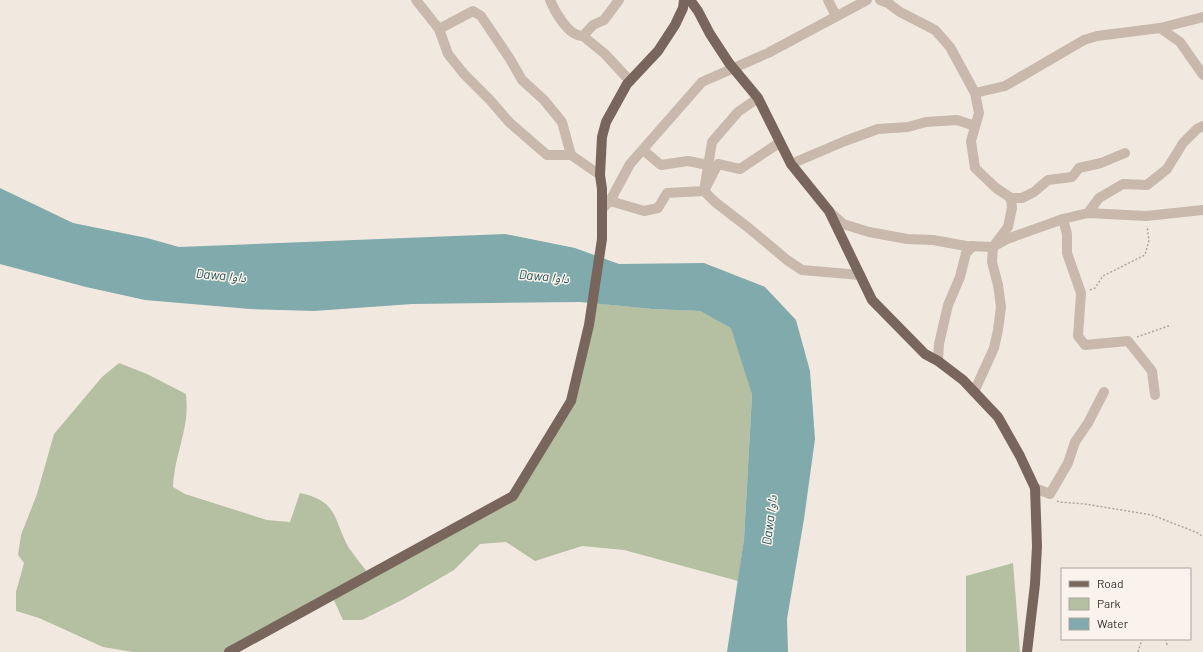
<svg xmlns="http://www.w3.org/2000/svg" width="1203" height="652" font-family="Barlow,'Noto Naskh Arabic',sans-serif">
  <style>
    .green { fill: #b5bfa1 }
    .water { fill: #81aaac }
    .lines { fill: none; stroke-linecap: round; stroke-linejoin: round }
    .path { stroke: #b4a397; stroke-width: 1.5; stroke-dasharray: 2 2; stroke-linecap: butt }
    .minor { stroke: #c9b9ac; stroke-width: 10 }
    .major { stroke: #78665d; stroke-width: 10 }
    .labels { text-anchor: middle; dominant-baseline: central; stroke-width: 3; stroke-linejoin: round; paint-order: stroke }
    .water-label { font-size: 13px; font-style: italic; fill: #235356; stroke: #f9f3ec }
  </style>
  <rect width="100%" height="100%" fill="#f1e9e0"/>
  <g class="green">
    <path d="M 592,303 L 652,309 L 700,311 L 732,328 L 752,395 L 744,539 L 738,581 L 624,550 L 582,546 L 535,561 L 506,542 L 480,544 L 454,570 L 404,599 L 362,620 L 343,620 L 331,594 L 227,652 L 133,652 L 103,647 L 39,618 L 16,611 L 16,592 L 24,563 L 18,555 L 21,535 L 37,494 L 54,434 L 102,377 L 119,363 L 147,374 L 186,394 C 187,404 187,415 185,425 C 181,447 174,464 173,487 L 185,494 L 267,520 L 290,522 L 300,493 C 339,501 333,520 349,548 C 355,557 362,565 368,573 L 512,494 L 569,400 Z"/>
    <path d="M 1013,563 L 1020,652 L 966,652 L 966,576 Z"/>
  </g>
  <path class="water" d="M 0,188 L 73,223 L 147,238 L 179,247 L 505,234 L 575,248 L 619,264 L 704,263 L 765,287 L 796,320 L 810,371 L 815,439 L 804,519 L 787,619 L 788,652 L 727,652 L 744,539 L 752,395 L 731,328 L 700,311 L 652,309 L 580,302 L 412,304 L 314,311 L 250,309 L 145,300 L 86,287 L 0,264 Z"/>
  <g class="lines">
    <g class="path">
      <path d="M 1090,290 L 1095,288 L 1103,276 L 1145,255 L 1149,240 L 1147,226"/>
      <path d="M 1137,337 L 1171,325"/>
      <path d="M 1057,501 L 1059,502 L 1085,504 L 1152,515 L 1198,533 L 1203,537"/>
      <path d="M 1166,639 L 1167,645"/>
      <path d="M 1138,652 L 1142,639"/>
    </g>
    <g class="minor">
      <path d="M 416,0 L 439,29 L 448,54 L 464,74 L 490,100 L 509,122 L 547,155 L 571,155"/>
      <path d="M 550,0 C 555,12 569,37 583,36 L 605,54 L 630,81"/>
      <path d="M 828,0 L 836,16"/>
      <path d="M 880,0 L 888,3 L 900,12 L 935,30 L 950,47 L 975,93 L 979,113 L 971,141 L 975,168 L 996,188 L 1011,198 L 1022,198 L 1034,192 L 1048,180 L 1072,177 L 1079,168 L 1101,163 L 1125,153"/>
      <path d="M 1160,28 L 1180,42 L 1203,75"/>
      <path d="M 439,29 L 473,11 L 481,16 L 510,59 L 522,80 L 544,100 L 562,122 L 571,155 L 600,175"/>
      <path d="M 583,36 L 593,25 L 604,20 L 619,0"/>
      <path d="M 975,93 L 1005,86 L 1084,40 L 1097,36 L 1160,28 L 1203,17"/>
      <path d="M 758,98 L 738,112 L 712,142 L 704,191 L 715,202 L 750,229 L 787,260 L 802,270 L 860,275"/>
      <path d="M 643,150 L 661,165 L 688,161 L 708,165"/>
      <path d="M 791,164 L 845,141 L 878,129 L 908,127 L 926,122 L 957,120 L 975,126"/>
      <path d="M 610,201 L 644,211 L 658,208 L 667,193 L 704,191 L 718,164 L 740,169 L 779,143"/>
      <path d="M 602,209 L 610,201 L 630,164 L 702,82 L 768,53 L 867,0"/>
      <path d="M 831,213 L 843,224 L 869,232 L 907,239 L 933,240 L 966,246 L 993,247 L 1007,239 L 1063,219 L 1088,213 L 1146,216 L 1203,210"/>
      <path d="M 1088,213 L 1099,198 L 1123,184 L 1147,185 L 1167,169 L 1183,143 L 1197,129 L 1203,126"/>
      <path d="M 1063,219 L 1067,234 L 1067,253 L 1081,293 L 1078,336 L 1085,345 L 1128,341 L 1152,371 L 1155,395"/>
      <path d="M 938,361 L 939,344 L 948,305 L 960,277 L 966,253 L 973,246"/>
      <path d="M 974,392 L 994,348 L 998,330 L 1001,307 L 998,285 L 992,262 L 993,247 L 1008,227 L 1012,208 L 1011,198"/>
      <path d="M 1035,488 L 1050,494 L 1068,463 L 1075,442 L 1088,423 L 1104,392"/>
    </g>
    <g class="major">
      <path d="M 690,0 L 698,11 L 710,34 L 729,63 L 758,98 L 791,164 L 829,211 L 872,300 L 925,354 L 938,361 L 963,380 L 998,417 L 1020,456 L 1035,488 L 1037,546 L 1035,584 L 1027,652"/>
      <path d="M 229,652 L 513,496 L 571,401 L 589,325 L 602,239 L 602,189 L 600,175 L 602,137 L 606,122 L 627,84 L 658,51 L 675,25 L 683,8 L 684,0"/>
    </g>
  </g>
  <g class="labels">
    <g class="water-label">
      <text transform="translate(221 275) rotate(5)">Dawa داوا</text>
      <text transform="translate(544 276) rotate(5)">Dawa داوا</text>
      <text transform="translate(769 520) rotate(-83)">Dawa داوا</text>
    </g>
  </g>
  <rect x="1061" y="568" width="130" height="72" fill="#f9f3ec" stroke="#aba59f"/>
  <rect x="1069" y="581" width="20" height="6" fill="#78665d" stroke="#aba59f"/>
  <text x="1097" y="588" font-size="12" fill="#372f2b">Road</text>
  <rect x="1069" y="598" width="20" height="12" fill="#b5bfa1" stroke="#aba59f"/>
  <text x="1097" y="608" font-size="12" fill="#372f2b">Park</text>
  <rect x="1069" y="618" width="20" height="12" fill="#81aaac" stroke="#aba59f"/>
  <text x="1097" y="628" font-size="12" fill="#372f2b">Water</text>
</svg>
